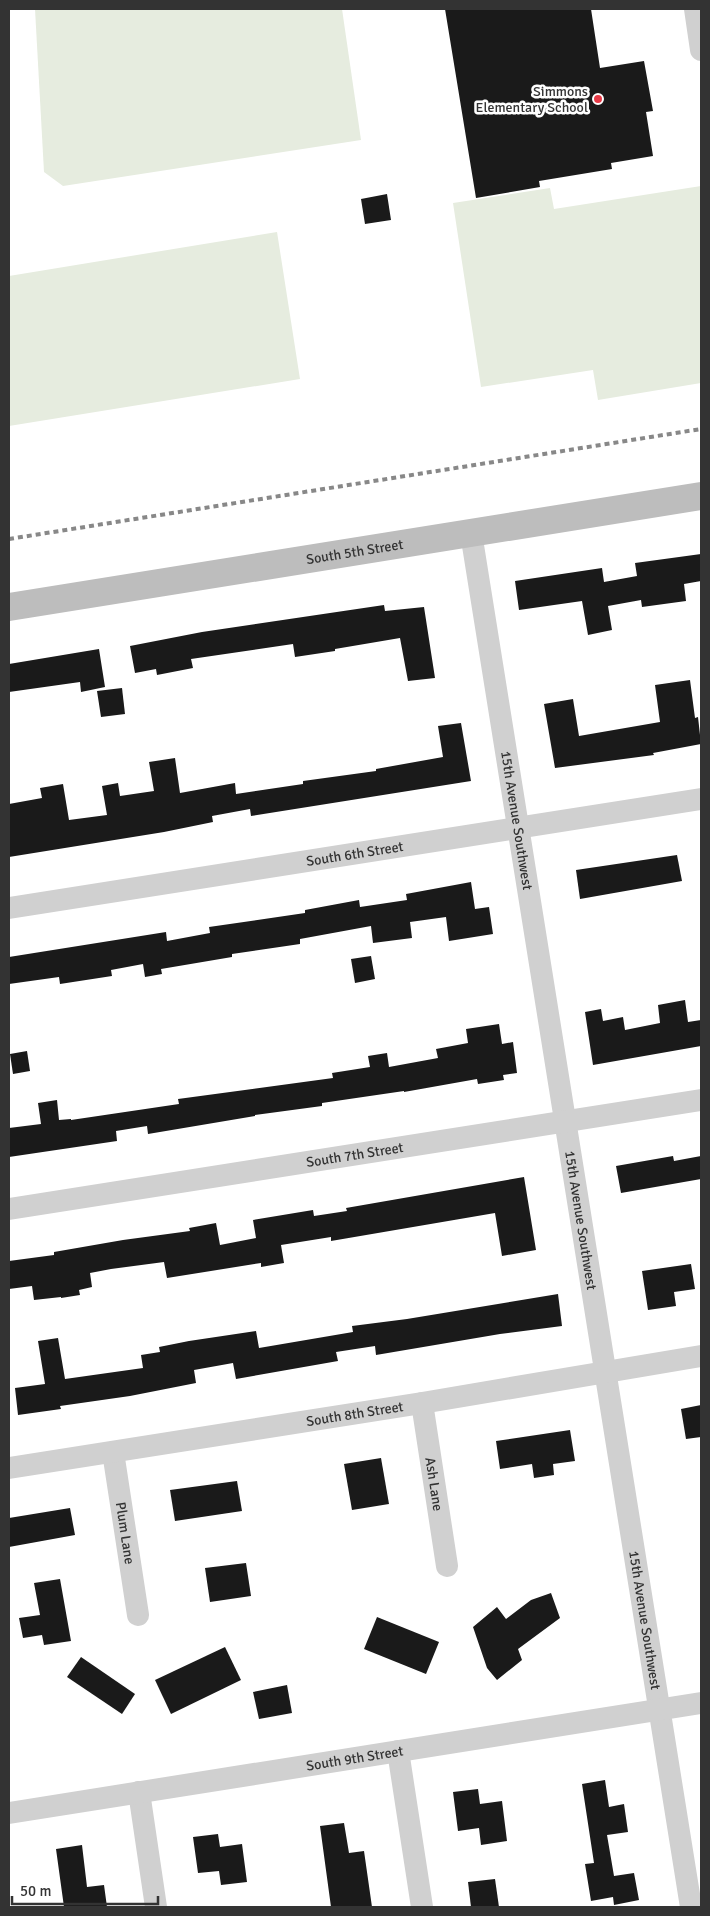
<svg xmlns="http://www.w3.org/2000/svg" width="710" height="1916" font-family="Signika,sans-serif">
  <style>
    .green { fill: #e6ecdf }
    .building { fill: #1a1a1a }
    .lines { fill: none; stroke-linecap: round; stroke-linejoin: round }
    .street { stroke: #d0d0d0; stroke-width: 22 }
    .secondary { stroke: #bdbdbd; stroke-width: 28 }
    .rail { stroke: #888; stroke-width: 4; stroke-dasharray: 5 4; stroke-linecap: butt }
    .poi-dot { fill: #e63946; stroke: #fff; stroke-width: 2 }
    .labels { text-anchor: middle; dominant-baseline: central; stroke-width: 5; stroke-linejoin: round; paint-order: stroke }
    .poi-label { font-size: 14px; fill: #333; stroke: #fff; text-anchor: end }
    .street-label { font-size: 14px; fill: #333; stroke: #fff }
  </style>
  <rect width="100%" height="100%" fill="#fff"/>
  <g class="green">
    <path d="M 35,9 L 342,9 L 361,140 L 63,186 L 44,172 Z"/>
    <path d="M 701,186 L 701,383 L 598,400 L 593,370 L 481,387 L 453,203 L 550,188 L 554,209 Z"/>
    <path d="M 277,232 L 300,379 L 9,426 L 9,276 Z"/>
  </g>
  <g class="building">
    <path d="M 445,9 L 591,9 L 600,68 L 644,61 L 653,111 L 646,112 L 653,156 L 611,163 L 612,169 L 539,181 L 540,187 L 476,198 Z"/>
    <path d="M 387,194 L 391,220 L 365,224 L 361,199 Z"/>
    <path d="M 701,554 L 701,581 L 684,584 L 686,601 L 642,607 L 641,600 L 608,606 L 612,630 L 588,635 L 582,601 L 519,610 L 515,581 L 602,568 L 604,582 L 637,576 L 635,563 Z"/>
    <path d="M 384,605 L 385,611 L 424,607 L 435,678 L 408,681 L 400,638 L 335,649 L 335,651 L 295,657 L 293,644 L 191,659 L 193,668 L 157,675 L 156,669 L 135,673 L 130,646 L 202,632 Z"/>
    <path d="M 99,649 L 105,687 L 81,692 L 80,682 L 9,692 L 9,664 Z"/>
    <path d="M 690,680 L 695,718 L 698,717 L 701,744 L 653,753 L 654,755 L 555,768 L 544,704 L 573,699 L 579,736 L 660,722 L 655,685 Z"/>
    <path d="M 122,688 L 125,714 L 101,717 L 97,691 Z"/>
    <path d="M 461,723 L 471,781 L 251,816 L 250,809 L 212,816 L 213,822 L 164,832 L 9,857 L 9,804 L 42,798 L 40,788 L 63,784 L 69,820 L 107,815 L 102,786 L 118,783 L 120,796 L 154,791 L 149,762 L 175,758 L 180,793 L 235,783 L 236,794 L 303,784 L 303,781 L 376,771 L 376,769 L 443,757 L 438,726 Z"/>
    <path d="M 677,855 L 682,881 L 580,899 L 576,870 Z"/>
    <path d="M 471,882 L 475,909 L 489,907 L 493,934 L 449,941 L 446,917 L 410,922 L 412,938 L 373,943 L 371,926 L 300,939 L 300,944 L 232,954 L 232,957 L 161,969 L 162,974 L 145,977 L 143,964 L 111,970 L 112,976 L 60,984 L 59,977 L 9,984 L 9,957 L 166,932 L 167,941 L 210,933 L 209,927 L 305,913 L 305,910 L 359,900 L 360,907 L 407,900 L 406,894 Z"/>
    <path d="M 371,956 L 375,979 L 355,983 L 351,959 Z"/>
    <path d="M 685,1000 L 688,1022 L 701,1020 L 701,1046 L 593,1065 L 585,1012 L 601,1009 L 603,1021 L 623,1017 L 625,1030 L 660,1023 L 658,1005 Z"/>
    <path d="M 499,1024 L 502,1044 L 513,1042 L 517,1073 L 503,1075 L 504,1080 L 478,1084 L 477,1079 L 404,1092 L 404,1091 L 322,1103 L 322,1106 L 255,1115 L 255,1116 L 148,1134 L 147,1126 L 116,1131 L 117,1141 L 9,1157 L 9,1128 L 41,1124 L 38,1103 L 57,1100 L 59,1120 L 71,1119 L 71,1120 L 179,1104 L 178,1099 L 333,1078 L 332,1073 L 370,1067 L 368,1056 L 387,1053 L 389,1067 L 438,1058 L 436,1049 L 468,1043 L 466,1029 Z"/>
    <path d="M 27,1051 L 30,1071 L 13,1074 L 10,1054 Z"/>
    <path d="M 673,1156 L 674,1161 L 701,1156 L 701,1179 L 621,1193 L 616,1166 Z"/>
    <path d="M 524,1177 L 536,1250 L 502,1256 L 495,1213 L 331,1241 L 331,1237 L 281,1245 L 284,1263 L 261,1267 L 261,1263 L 167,1278 L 164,1262 L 111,1269 L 90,1273 L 92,1287 L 79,1290 L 80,1295 L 61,1298 L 61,1297 L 34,1300 L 32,1286 L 9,1289 L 9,1261 L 54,1255 L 54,1252 L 123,1240 L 190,1231 L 189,1228 L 216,1223 L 220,1245 L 256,1238 L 253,1220 L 313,1210 L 314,1216 L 347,1211 L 346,1208 Z"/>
    <path d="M 691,1264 L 695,1289 L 674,1292 L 676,1306 L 648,1310 L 642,1271 Z"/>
    <path d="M 558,1294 L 562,1326 L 500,1334 L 376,1355 L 375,1346 L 336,1352 L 338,1361 L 236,1379 L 233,1363 L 194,1370 L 196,1383 L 130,1396 L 60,1406 L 61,1409 L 18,1415 L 15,1388 L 45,1384 L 38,1341 L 58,1338 L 65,1379 L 143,1368 L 141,1355 L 160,1352 L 159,1347 L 189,1341 L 256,1331 L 259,1348 L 353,1332 L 352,1326 L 407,1319 Z"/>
    <path d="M 701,1405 L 701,1437 L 686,1439 L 681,1409 Z"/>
    <path d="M 570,1430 L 575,1461 L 553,1464 L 554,1475 L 534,1478 L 532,1464 L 500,1469 L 496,1441 Z"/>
    <path d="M 381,1458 L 389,1504 L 352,1510 L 344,1464 Z"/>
    <path d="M 237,1481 L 242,1511 L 175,1521 L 170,1490 Z"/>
    <path d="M 70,1508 L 75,1535 L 9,1547 L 9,1518 Z"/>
    <path d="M 246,1563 L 251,1596 L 210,1602 L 205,1568 Z"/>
    <path d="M 60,1579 L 71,1641 L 44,1645 L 42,1635 L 23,1638 L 19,1618 L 40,1615 L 34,1583 Z"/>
    <path d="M 551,1593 L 560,1618 L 518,1649 L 522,1660 L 497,1680 L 487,1668 L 473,1627 L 497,1607 L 506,1619 L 531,1600 Z"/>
    <path d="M 377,1617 L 439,1642 L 426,1674 L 364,1649 Z"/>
    <path d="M 225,1647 L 241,1680 L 171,1714 L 155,1680 Z"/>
    <path d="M 81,1657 L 135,1694 L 122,1714 L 67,1677 Z"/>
    <path d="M 287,1685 L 292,1713 L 259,1719 L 253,1692 Z"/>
    <path d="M 605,1780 L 609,1807 L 624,1804 L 628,1832 L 607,1835 L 614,1876 L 634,1873 L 639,1900 L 614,1905 L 613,1897 L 591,1901 L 585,1864 L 594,1863 L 582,1784 Z"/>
    <path d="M 478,1789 L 480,1804 L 502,1801 L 507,1841 L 481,1845 L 479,1828 L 458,1831 L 453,1792 Z"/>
    <path d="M 344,1823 L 349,1853 L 364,1851 L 372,1907 L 331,1907 L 320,1826 Z"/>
    <path d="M 218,1834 L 220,1847 L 242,1844 L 247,1882 L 221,1885 L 219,1871 L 198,1873 L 193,1837 Z"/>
    <path d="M 82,1845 L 87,1887 L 104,1885 L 107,1907 L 64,1907 L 56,1849 Z"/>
    <path d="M 495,1879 L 499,1907 L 471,1907 L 468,1882 Z"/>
  </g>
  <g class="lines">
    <g class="street">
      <path d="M 695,9 L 701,50"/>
      <path id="s1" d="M 471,533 L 691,1907"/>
      <path id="s2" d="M 9,908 L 701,799"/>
      <path id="s3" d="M 9,1209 L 701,1100"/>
      <path id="s4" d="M 422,1403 L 447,1566"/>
      <path id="s5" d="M 113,1452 L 138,1615"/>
      <path id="s6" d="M 9,1468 L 422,1403 L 701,1356"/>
      <path d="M 398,1751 L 422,1907"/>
      <path d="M 139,1792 L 156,1907"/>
      <path id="s7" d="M 9,1813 L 701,1703"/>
    </g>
    <path class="secondary" id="s8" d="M 9,607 L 701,496"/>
    <path class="rail" d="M 9,539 L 701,429"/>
  </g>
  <circle class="poi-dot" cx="598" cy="99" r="5"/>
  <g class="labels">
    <g class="poi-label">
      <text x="588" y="91">Simmons<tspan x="588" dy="16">Elementary School</tspan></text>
    </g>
    <g class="street-label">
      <text stroke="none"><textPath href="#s8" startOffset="350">South 5th Street</textPath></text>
      <text stroke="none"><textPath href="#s1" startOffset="291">15th Avenue Southwest</textPath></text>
      <text stroke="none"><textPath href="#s2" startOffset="350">South 6th Street</textPath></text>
      <text stroke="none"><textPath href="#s3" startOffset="350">South 7th Street</textPath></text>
      <text stroke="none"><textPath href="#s1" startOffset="696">15th Avenue Southwest</textPath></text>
      <text stroke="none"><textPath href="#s6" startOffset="350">South 8th Street</textPath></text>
      <text stroke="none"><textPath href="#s4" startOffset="82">Ash Lane</textPath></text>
      <text stroke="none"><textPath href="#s5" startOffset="82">Plum Lane</textPath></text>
      <text stroke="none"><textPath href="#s1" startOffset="1101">15th Avenue Southwest</textPath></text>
      <text stroke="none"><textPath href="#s7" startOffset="350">South 9th Street</textPath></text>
    </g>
  </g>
  <rect width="710" height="1916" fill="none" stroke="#333333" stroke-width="20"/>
  <path d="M12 1896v8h146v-8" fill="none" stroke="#333333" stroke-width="2.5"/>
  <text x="20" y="1896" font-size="15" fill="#333333" stroke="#ffffff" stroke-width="4" paint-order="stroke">50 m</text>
</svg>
